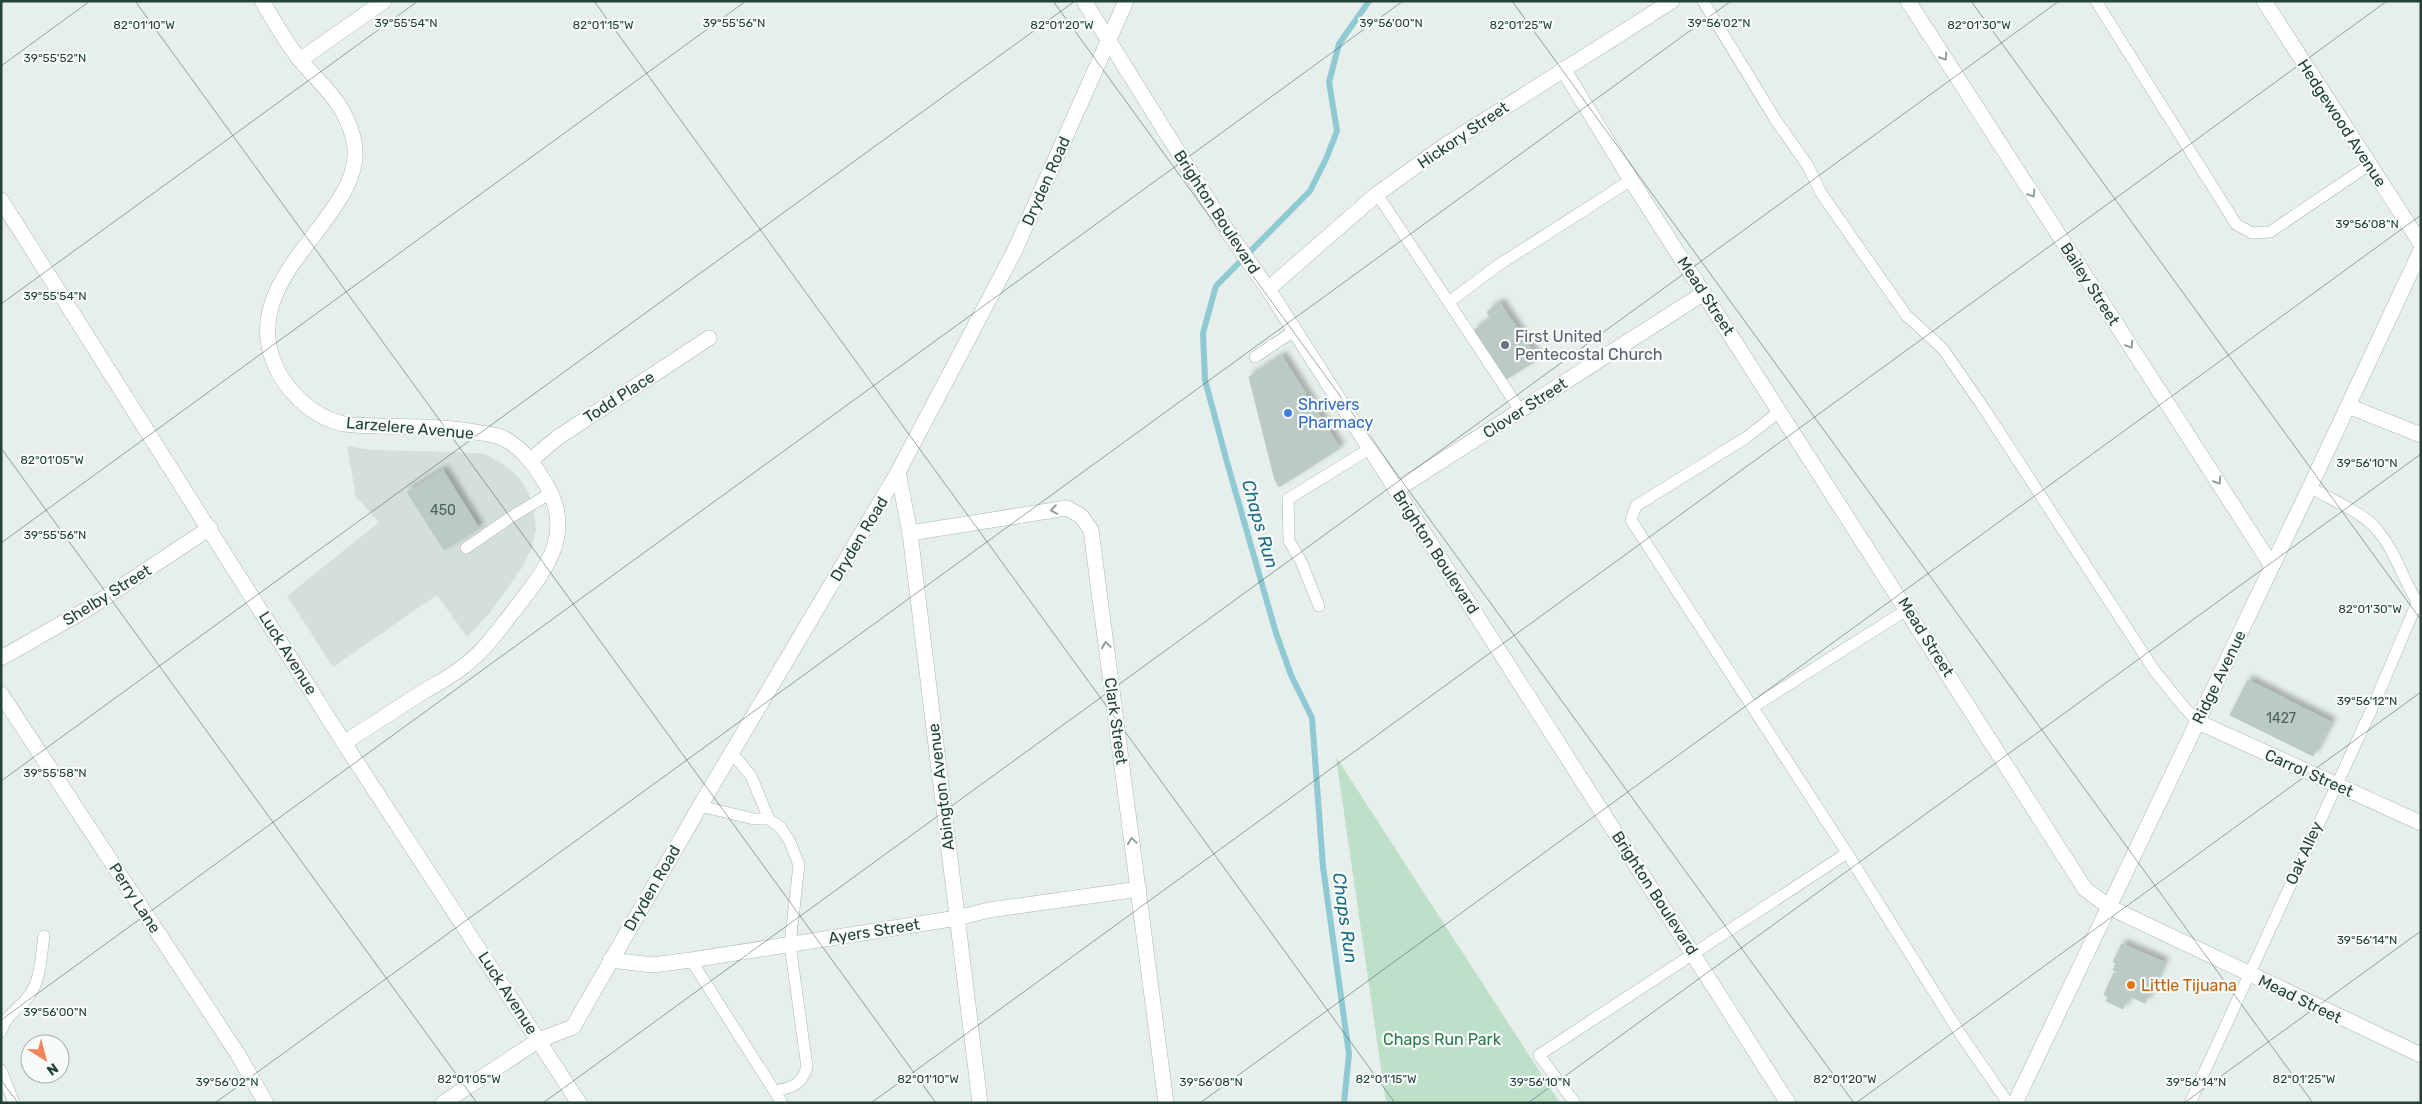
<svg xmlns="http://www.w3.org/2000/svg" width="2422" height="1104" font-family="Rubik,sans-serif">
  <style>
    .built { fill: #d4dfda }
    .green { fill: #bfe0c8 }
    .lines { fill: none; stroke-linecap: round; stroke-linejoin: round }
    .stream { stroke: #8ec9d4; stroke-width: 6 }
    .building { fill: #bbcac4; stroke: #b8c9c2; filter: url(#shadow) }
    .service-casing { stroke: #a8b8b2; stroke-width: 12 }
    .minor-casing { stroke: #a8b8b2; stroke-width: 16 }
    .tertiary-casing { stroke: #a8b8b2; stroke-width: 16 }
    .service { stroke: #fff; stroke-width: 11 }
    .minor { stroke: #fff; stroke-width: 15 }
    .tertiary { stroke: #fff; stroke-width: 15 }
    .oneway { stroke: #92a09c }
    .ticks { fill: none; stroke: #24423a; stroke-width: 1; stroke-opacity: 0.45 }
    .worship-dot { fill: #6b7280; stroke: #f7fbf9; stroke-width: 2 }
    .shop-dot { fill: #3f7fe0; stroke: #f7fbf9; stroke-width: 2 }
    .food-dot { fill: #e8710a; stroke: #f7fbf9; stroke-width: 2 }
    .labels { text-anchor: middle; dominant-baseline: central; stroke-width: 4.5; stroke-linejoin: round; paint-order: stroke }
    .number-label { font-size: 14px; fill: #4a645c }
    .street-label { font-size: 16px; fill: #24423a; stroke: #f7fbf9 }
    .worship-label { font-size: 16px; fill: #5b616d; stroke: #f7fbf9; text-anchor: start }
    .shop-label { font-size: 16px; fill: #366cbe; stroke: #f7fbf9; text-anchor: start }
    .food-label { font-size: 16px; fill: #c56008; stroke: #f7fbf9; text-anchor: start }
    .park-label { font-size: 16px; fill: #2d7a4b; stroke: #f7fbf9 }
    .water-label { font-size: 18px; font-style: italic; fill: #1c6f80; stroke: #f7fbf9 }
    .ticks-label { font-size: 12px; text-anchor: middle; fill: #24423a; stroke: #f7fbf9; stroke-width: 4.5; stroke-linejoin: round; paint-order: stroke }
  </style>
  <defs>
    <filter id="shadow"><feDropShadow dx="4.5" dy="-4.5" stdDeviation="2.5" flood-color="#0004"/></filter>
  </defs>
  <rect width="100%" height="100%" fill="#e6efeb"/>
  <path class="built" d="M 347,446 L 372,450 L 457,452 L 485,454 L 505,465 L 519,477 L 529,493 L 534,511 L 536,529 L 531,550 L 521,569 L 489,614 L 467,637 L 437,595 L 333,667 L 287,596 L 379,522 L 356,497 Z"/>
  <path class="green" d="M 1336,757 L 1560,1103 L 1386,1103 Z"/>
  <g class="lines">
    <path class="stream" d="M 1344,1103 L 1349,1054 L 1323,867 L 1312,718 L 1291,675 L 1276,633 L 1227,462 L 1205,380 L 1203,333 L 1216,286 L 1310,191 L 1326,159 L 1337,131 L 1329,82 L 1339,44 L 1369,1"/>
  </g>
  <g class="building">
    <path d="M 1500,303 L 1538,359 L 1505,380 L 1473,331 L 1491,319 L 1487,312 Z"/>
    <path d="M 1282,356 L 1340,448 L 1279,487 L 1275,480 L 1249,377 Z"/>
    <path d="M 443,470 L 479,528 L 444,550 L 407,492 Z"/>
    <path d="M 2248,680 L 2331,722 L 2313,756 L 2230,715 Z"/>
    <path d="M 2122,944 L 2164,962 L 2145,1003 L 2129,996 L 2123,1009 L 2106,1001 L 2108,997 L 2104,995 L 2114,973 L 2118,975 L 2119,973 L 2113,970 L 2116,963 L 2113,962 Z"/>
  </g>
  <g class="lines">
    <g class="service-casing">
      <g id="service">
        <path d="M 1703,1 L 1775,119 L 1808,166 L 1821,193 L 1906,315 L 1943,349 L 1985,410 L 2154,670 L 2183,706 L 2198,722"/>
        <path d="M 2096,1 L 2236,224 L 2252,233 L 2270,232 L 2369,165"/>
        <path d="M 1377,194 L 1520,410"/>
        <path d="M 1449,302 L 1497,266 L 1631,180"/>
        <path d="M 1255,357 L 1294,331"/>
        <path d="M 1780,411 L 1747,437 L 1636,506 L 1631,520 L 1847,853 L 1961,1035 L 2008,1103"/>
        <path d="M 2310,487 C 2331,500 2363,512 2378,531 C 2397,553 2404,584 2421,608"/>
        <path d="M 466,548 L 514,515 L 551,493"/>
        <path d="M 1319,606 L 1301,561 L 1289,541 L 1288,499 L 1369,449"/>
        <path d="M 1753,707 L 1908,609"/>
        <path d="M 732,753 L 751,776 L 769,819 L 781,828 L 790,842 L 799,865 L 790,944 L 807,1067 C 801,1085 794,1087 775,1091"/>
        <path d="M 700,806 L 754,819 L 769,819"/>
        <path d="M 691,960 L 782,1103"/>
        <path d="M 1,1031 C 10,1010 16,1012 28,997 C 41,981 41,956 44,936"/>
        <path d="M 1,1070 L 14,1103"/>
        <path d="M 1575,1103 L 1539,1055 L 1847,853"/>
        <path d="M 2190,1103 L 2374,704 L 2417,603"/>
      </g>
    </g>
    <g class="minor-casing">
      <g id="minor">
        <path d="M 262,1 C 274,21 286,43 301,61 C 324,88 343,101 353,137 C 374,211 239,270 273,360 C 284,390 312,417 344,424 C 354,426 367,425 377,426 C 410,427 444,426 476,432 C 484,434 495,434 503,438 C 524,449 535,466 547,486 C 576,537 542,574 512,613 C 497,632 484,651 464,666 C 452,676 436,684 423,692 C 396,709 370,726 344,743"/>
        <path d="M 1908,1 L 2272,566"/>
        <path d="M 2264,1 L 2421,244"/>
        <path d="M 300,60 L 384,1"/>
        <path d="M 1563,69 L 1631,180 L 2085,889 L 2109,907 L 2421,1055"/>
        <path d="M 1,200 L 344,743 L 579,1103"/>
        <path d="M 1268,289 L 1377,194 L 1444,146 L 1672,1"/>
        <path d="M 2348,406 L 2421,435"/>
        <path d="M 532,459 L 557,438 L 709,338"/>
        <path d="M 898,472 L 910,533 L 980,1103"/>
        <path d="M 1396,490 L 1704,293"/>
        <path d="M 910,533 L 1067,508 L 1081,516 L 1091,530 L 1166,1103"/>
        <path d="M 1,658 L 89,608 L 210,528"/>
        <path d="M 1,694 L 237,1053 L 266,1103"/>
        <path d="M 2198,722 L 2421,823"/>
        <path d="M 610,960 L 653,965 L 691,960 L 957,918 L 989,910 L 1139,889"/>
        <path d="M 443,1103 L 539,1040 L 573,1027 L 700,806 L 898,472 L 1015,250 L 1126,1"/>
      </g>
    </g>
    <g class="tertiary-casing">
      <g id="tertiary">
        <path d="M 1084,1 L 1228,232 L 1268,289 L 1788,1103"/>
        <path d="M 2015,1103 L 2310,487 L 2421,250"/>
      </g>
    </g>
    <use href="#service" class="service"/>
    <use href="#minor" class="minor"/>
    <use href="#tertiary" class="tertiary"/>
  </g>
  <defs><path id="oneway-chevron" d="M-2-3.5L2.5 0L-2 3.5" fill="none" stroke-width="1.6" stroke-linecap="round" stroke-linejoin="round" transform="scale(1.25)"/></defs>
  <g class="oneway">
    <use href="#oneway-chevron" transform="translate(1944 57) rotate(57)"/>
    <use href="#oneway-chevron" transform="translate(2032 194) rotate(57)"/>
    <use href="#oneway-chevron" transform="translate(2130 345) rotate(57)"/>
    <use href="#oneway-chevron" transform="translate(2218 481) rotate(57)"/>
    <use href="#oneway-chevron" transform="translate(1054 510) rotate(171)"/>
    <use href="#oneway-chevron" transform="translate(1106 645) rotate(-98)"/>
    <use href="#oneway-chevron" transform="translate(1132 841) rotate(-98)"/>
  </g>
  <path class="ticks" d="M 135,1 L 936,1103M 594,1 L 1395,1103M 1053,1 L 1854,1103M 1512,1 L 2313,1103M 1971,1 L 2421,620M 1,66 L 90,1M 1,304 L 418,1M 1,448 L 477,1103M 1,543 L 746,1M 1,781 L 1075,1M 1,1020 L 1403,1M 1,1080 L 18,1103M 215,1103 L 1731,1M 543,1103 L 2059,1M 871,1103 L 2387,1M 1200,1103 L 2421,215M 1528,1103 L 2421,454M 1856,1103 L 2421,692M 2184,1103 L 2421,931"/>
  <circle class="worship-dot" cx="1505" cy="345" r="5"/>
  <circle class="shop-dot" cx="1288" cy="413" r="5"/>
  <circle class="food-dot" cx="2131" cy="985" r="5"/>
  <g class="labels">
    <g class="number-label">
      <text x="443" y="510">450</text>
      <text x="2281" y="718">1427</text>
    </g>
    <g class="street-label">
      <text transform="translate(2342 123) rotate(57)">Hedgewood Avenue</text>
      <text transform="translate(1463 135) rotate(-34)">Hickory Street</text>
      <text transform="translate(1046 181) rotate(-66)">Dryden Road</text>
      <text transform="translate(1217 212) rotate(57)">Brighton Boulevard</text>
      <text transform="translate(2090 284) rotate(57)">Bailey Street</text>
      <text transform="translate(1706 296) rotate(57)">Mead Street</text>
      <text transform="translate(619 397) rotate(-33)">Todd Place</text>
      <text transform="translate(1525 408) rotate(-33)">Clover Street</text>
      <text transform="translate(410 428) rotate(5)">Larzelere Avenue</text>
      <text transform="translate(859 539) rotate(-59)">Dryden Road</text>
      <text transform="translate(1436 552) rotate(57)">Brighton Boulevard</text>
      <text transform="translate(107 595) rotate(-32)">Shelby Street</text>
      <text transform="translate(1926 637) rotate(58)">Mead Street</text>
      <text transform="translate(288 653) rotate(58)">Luck Avenue</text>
      <text transform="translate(2219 677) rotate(-64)">Ridge Avenue</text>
      <text transform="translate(1116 721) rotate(82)">Clark Street</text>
      <text transform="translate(2309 773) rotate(24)">Carrol Street</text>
      <text transform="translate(941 787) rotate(-97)">Abington Avenue</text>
      <text transform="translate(2304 853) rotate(-66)">Oak Alley</text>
      <text transform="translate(652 888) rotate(-60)">Dryden Road</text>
      <text transform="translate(1655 893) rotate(57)">Brighton Boulevard</text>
      <text transform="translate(135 898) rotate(57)">Perry Lane</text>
      <text transform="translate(874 931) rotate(-9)">Ayers Street</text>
      <text transform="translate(508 993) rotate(57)">Luck Avenue</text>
      <text transform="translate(2300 999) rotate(26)">Mead Street</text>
    </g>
    <g class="worship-label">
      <text x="1515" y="336">First United<tspan x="1515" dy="18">Pentecostal Church</tspan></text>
    </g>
    <g class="shop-label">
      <text x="1298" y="404">Shrivers<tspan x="1298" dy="18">Pharmacy</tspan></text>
    </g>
    <g class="food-label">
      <text x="2141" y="985">Little Tijuana</text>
    </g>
    <g class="park-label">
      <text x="1442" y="1039">Chaps Run Park</text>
    </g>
    <g class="water-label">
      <text transform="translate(1260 524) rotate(74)">Chaps Run</text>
      <text transform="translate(1345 918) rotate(82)">Chaps Run</text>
    </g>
  </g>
  <g class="ticks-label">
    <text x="406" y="27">39°55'54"N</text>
    <text x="734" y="27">39°55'56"N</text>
    <text x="1391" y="27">39°56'00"N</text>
    <text x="1719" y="27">39°56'02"N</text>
    <text x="144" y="29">82°01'10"W</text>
    <text x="603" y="29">82°01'15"W</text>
    <text x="1062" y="29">82°01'20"W</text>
    <text x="1521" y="29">82°01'25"W</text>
    <text x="1979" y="29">82°01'30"W</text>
    <text x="55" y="62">39°55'52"N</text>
    <text x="2367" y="228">39°56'08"N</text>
    <text x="55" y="300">39°55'54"N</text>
    <text x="52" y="464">82°01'05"W</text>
    <text x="2367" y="467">39°56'10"N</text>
    <text x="55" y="539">39°55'56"N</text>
    <text x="2370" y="613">82°01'30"W</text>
    <text x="2367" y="705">39°56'12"N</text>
    <text x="55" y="777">39°55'58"N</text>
    <text x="2367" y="944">39°56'14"N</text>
    <text x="55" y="1016">39°56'00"N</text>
    <text x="469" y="1083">82°01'05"W</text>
    <text x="928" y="1083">82°01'10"W</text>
    <text x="1386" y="1083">82°01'15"W</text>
    <text x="1845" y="1083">82°01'20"W</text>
    <text x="2304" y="1083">82°01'25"W</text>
    <text x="227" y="1086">39°56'02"N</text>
    <text x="1211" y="1086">39°56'08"N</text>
    <text x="1540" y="1086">39°56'10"N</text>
    <text x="2196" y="1086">39°56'14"N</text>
  </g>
  <rect width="2422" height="1104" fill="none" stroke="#24423a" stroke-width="5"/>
  <g transform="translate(45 1059) rotate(144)"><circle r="24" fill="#f7fbf9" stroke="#a3b1ad"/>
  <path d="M0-4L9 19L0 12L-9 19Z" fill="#f4845f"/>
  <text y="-8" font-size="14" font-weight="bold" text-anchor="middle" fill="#24423a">N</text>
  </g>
</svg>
